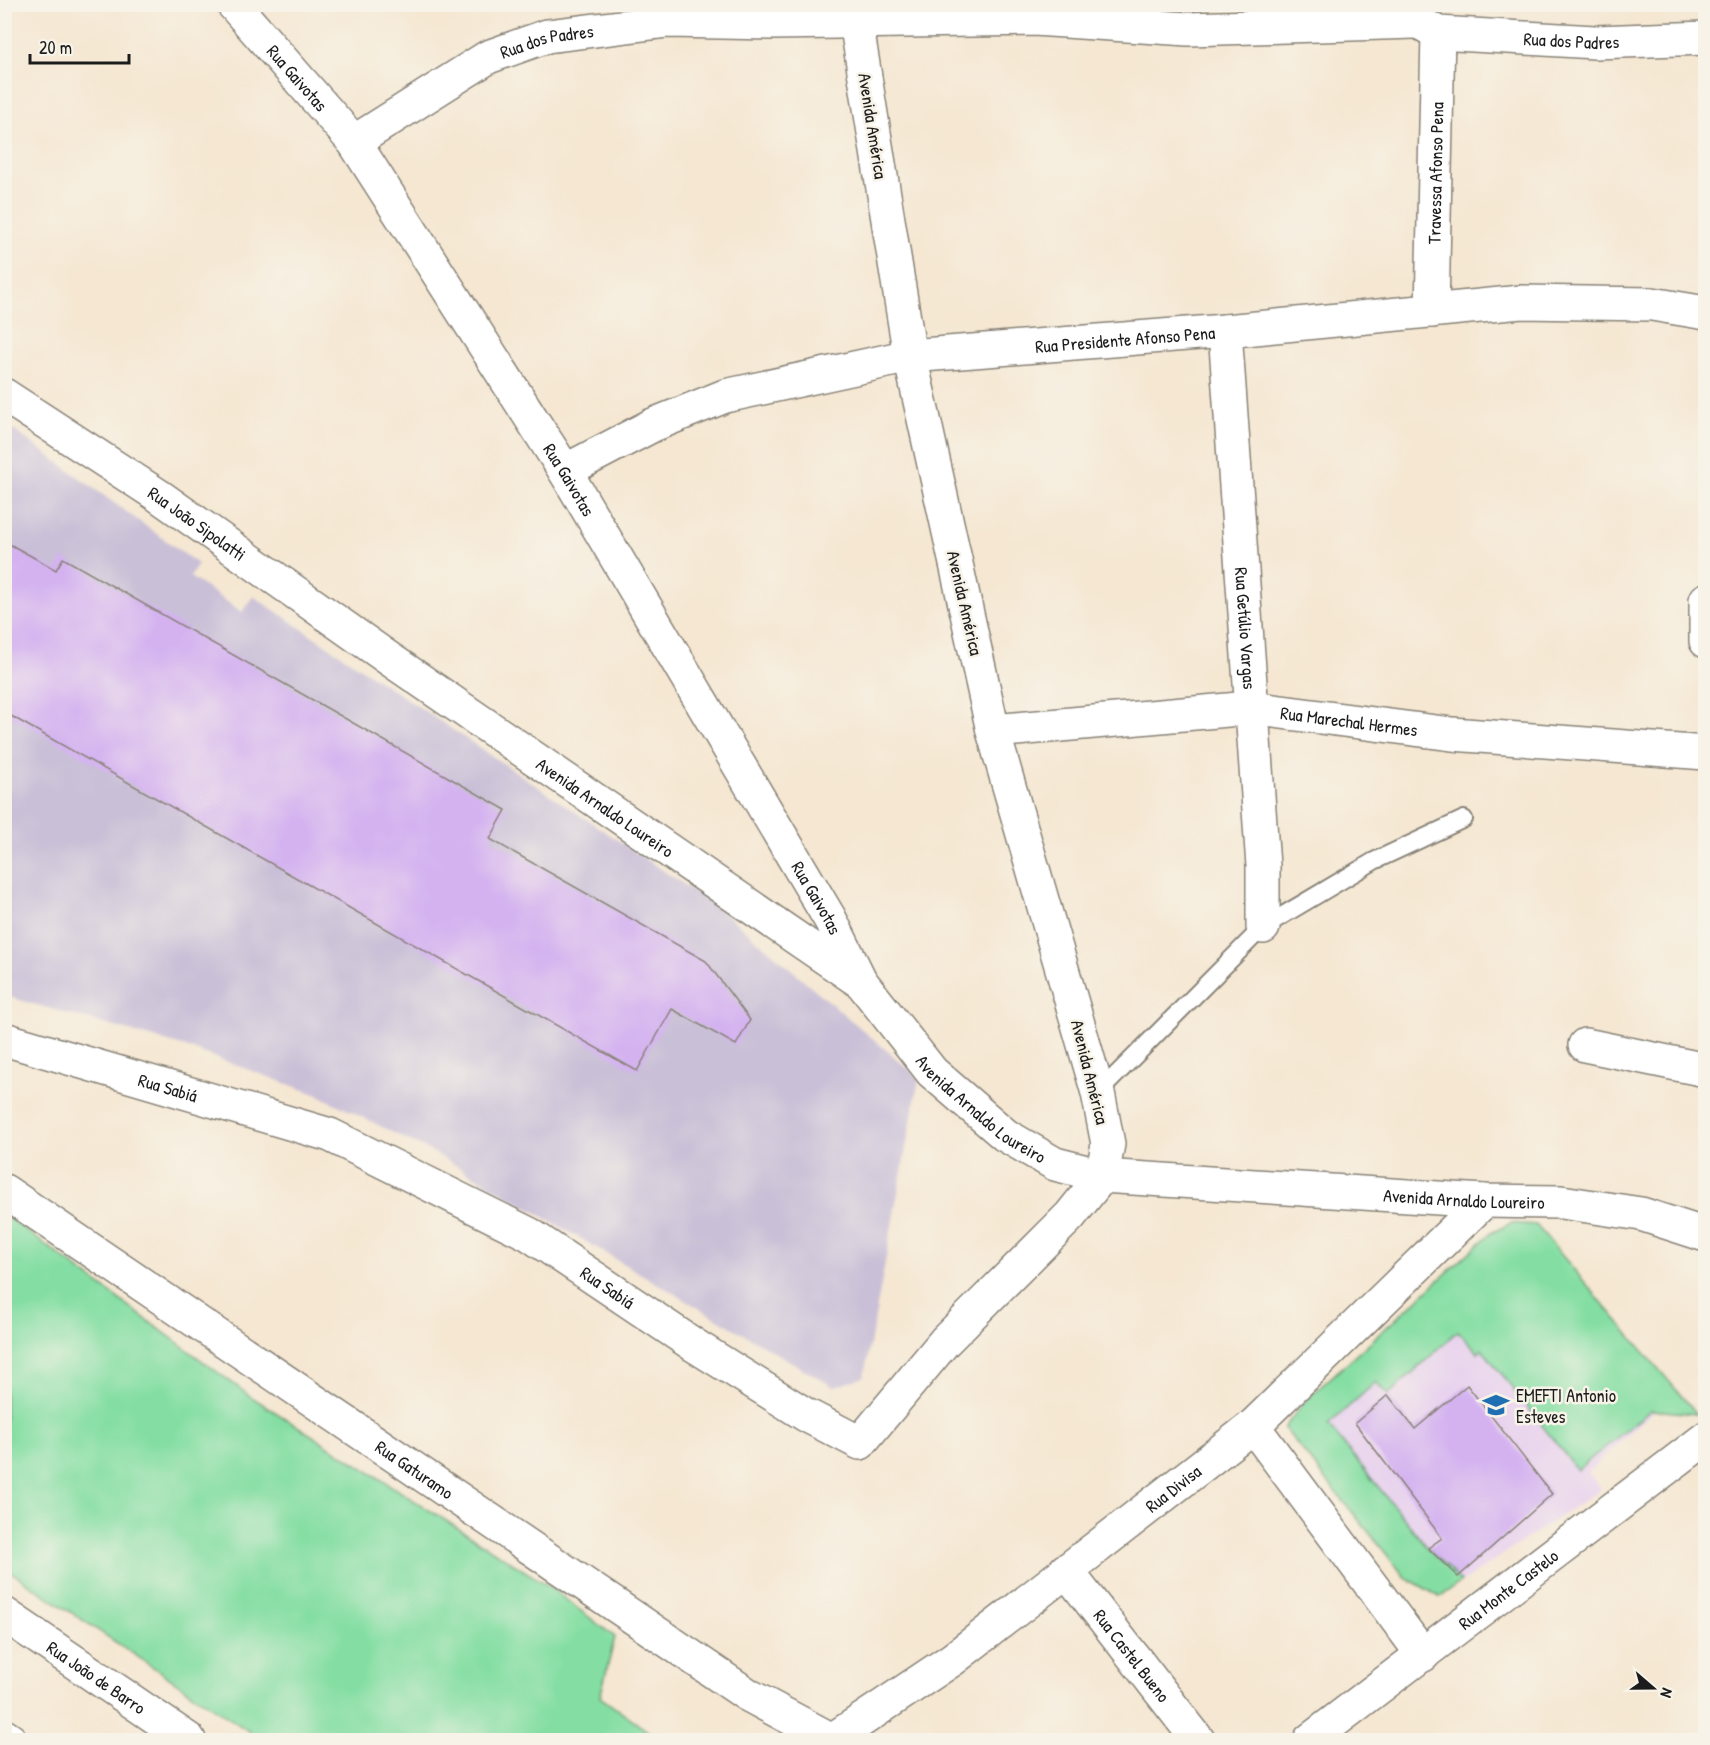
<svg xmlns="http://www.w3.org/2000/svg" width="1710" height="1745" font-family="'Patrick Hand',sans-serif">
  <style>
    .built { fill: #e8d2ee }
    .industrial { fill: #c9bfd7 }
    .green { fill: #84dea3; stroke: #507d60; stroke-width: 1.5 }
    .building { fill: #d4b2f0 }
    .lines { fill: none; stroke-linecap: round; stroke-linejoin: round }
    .lane-casing { stroke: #888277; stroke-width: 20 }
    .street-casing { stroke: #888277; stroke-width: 36 }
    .lane { stroke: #fff; stroke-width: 16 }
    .street { stroke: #fff; stroke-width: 33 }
    .labels { text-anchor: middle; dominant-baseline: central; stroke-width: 5; stroke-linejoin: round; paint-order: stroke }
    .street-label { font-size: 18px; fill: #1c1c1c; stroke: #f7f3e8 }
    .poi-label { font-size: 18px; fill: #1c1c1c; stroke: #f7f3e8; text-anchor: start }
  </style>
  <rect width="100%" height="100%" fill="#f7f3e8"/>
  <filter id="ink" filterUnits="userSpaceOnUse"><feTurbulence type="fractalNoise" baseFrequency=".0167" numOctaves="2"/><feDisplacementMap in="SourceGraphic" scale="12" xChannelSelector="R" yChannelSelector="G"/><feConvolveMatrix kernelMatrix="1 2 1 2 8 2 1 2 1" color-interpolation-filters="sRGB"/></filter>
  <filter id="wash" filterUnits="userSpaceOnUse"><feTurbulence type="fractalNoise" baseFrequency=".008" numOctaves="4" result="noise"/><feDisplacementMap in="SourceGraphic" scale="24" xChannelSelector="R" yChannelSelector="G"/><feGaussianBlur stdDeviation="1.35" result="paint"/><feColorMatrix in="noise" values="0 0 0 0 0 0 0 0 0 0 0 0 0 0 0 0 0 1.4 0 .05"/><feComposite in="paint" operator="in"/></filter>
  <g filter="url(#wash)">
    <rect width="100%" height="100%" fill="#f5e7d2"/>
    <path class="built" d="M 1511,1223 L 1536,1225 L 1697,1414 L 1655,1410 L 1588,1472 L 1601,1489 L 1440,1597 L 1405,1577 L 1284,1428 L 1306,1400 L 1491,1233 Z"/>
    <path class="industrial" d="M 4,423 L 198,564 L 190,577 L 242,612 L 253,596 L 719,908 L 919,1078 L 864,1377 L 834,1387 L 438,1155 L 318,1095 L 186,1047 L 5,996 Z"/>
    <g class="green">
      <path d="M 5,1215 L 250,1396 L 547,1585 L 615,1637 L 600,1697 L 660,1740 L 262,1740 L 5,1568 Z"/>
      <path d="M 1511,1223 L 1536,1225 L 1697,1414 L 1651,1410 L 1577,1470 L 1482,1349 L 1478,1353 L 1458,1331 L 1388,1395 L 1376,1382 L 1328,1425 L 1428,1548 L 1461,1582 L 1440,1597 L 1405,1577 L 1284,1428 L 1306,1400 L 1491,1233 Z"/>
    </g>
    <g id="blocks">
      <g class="building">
        <path d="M 4,541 L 56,570 L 63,558 L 506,810 L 490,839 L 706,961 L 750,1020 L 736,1045 L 672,1009 L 637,1071 L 4,712 Z"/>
        <path d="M 1467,1385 L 1552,1494 L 1458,1577 L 1428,1548 L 1442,1538 L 1355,1423 L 1388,1395 L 1415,1429 Z"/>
      </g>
    </g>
  </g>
  <g filter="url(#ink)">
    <use href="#blocks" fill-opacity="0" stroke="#888277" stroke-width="1.5"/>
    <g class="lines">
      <g class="lane-casing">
        <path id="lane" d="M 1098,1093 L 1263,927 L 1374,861 L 1464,819"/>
      </g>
      <g class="street-casing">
        <g id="street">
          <path id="s1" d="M 233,4 L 354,142 L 565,471 L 830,919 L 861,982"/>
          <path id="s2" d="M 1396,9 L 1438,33 L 1595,42 L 1706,38"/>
          <path id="s3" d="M 354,142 L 488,57 L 547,36 L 668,21 L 772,23 L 1034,19 L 1188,29 L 1415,22"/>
          <path id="s4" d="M 1432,311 L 1438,33"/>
          <path id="s5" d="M 1225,331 L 1263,866 L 1263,927"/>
          <path id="s6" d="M 4,395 L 159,496 L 388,658 L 862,983 L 932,1072 L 1005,1135 L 1055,1164 L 1102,1176 L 1484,1201 L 1561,1202 L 1641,1214 L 1706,1235"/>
          <path id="s7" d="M 565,471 L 653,425 L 725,396 L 910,356 L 1225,331 L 1521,302 L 1652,304 L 1706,313"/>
          <path d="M 1706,600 L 1706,641"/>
          <path id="s8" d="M 993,731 L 1250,708 L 1452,734 L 1706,753"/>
          <path id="s9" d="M 4,1039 L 330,1135 L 529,1234 L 694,1345 L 806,1415 L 860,1443 L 945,1341 L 1070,1216 L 1102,1176 L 1108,1144 L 1098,1093 L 993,731 L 910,356 L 856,21"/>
          <path d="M 1585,1045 L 1706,1070"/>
          <path id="s10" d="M 4,1191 L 748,1695 L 832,1740"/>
          <path d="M 1253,1426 L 1423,1655"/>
          <path id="s11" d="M 1066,1570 L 1198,1740"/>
          <path id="s12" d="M 4,1614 L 189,1740"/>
          <path d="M 4,1736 L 10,1740"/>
          <path id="s13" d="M 832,1740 L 953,1659 L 1253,1426 L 1484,1201"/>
          <path id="s14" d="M 1310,1740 L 1706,1438"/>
        </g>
      </g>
      <use href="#lane" class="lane"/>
      <use href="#street" class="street"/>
    </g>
  </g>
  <defs>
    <g id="school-bare" transform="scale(2.07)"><path d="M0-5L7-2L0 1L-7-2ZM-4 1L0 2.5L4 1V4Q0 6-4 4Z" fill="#1f6fb2" stroke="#f7f3e8" stroke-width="2.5" paint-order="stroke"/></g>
  </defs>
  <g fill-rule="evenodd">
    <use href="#school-bare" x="1496" y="1405"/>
  </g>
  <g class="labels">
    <g class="street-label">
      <text stroke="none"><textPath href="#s2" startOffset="182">Rua dos Padres</textPath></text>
      <text stroke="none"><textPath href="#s3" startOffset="220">Rua dos Padres</textPath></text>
      <text stroke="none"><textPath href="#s1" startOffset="98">Rua Gaivotas</textPath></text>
      <text transform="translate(873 126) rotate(81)">Avenida América</text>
      <text stroke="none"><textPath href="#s4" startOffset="138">Travessa Afonso Pena</textPath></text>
      <text stroke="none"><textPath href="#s7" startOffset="582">Rua Presidente Afonso Pena</textPath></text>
      <text stroke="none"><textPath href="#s1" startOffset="584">Rua Gaivotas</textPath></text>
      <text stroke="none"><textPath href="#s6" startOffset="232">Rua João Sipolatti</textPath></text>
      <text transform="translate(965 603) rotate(77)">Avenida América</text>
      <text stroke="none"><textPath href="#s5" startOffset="298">Rua Getúlio Vargas</textPath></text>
      <text stroke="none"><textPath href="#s8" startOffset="358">Rua Marechal Hermes</textPath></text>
      <text stroke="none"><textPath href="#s6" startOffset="729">Avenida Arnaldo Loureiro</textPath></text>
      <text stroke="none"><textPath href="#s1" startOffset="1070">Rua Gaivotas</textPath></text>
      <text transform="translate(1090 1072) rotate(76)">Avenida América</text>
      <text stroke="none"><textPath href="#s9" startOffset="171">Rua Sabiá</textPath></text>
      <text stroke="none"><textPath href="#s6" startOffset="1215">Avenida Arnaldo Loureiro</textPath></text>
      <text stroke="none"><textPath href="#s6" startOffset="1719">Avenida Arnaldo Loureiro</textPath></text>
      <text stroke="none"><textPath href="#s9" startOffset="657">Rua Sabiá</textPath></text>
      <text stroke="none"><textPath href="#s10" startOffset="496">Rua Gaturamo</textPath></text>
      <text stroke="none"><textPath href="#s13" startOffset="424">Rua Divisa</textPath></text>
      <text stroke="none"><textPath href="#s14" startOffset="249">Rua Monte Castelo</textPath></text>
      <text stroke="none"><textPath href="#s11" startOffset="108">Rua Castel Bueno</textPath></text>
      <text stroke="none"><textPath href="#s12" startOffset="112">Rua João de Barro</textPath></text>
    </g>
    <g class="poi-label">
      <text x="1516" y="1395">EMEFTI Antonio<tspan x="1516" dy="21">Esteves</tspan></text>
    </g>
  </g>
  <rect width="1710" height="1745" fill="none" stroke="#f7f3e8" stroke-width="24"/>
  <g transform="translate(1653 1688) rotate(110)" stroke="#f7f3e8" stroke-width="4.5" paint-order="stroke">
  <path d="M0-4.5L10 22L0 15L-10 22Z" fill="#1c1c1c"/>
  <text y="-9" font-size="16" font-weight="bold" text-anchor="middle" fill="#1c1c1c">N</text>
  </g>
  <path d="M30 54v9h99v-9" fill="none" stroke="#1c1c1c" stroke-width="3"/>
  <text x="39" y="54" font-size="18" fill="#1c1c1c" stroke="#f7f3e8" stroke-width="4.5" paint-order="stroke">20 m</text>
</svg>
